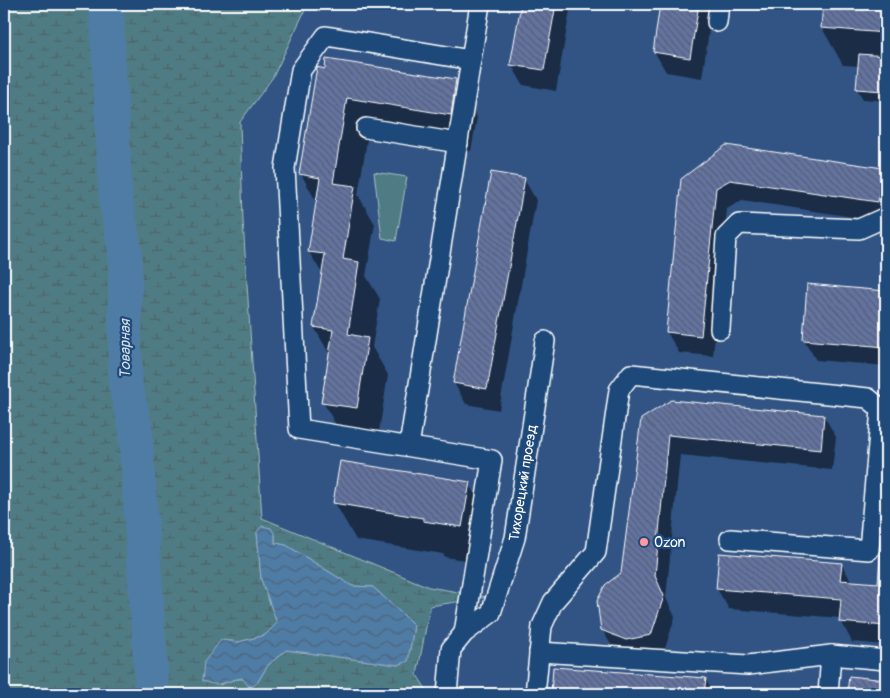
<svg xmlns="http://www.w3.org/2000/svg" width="890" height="698" font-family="Pangolin,sans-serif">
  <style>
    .green { fill: #4f7c84; stroke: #a7bec2 }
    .wetland { fill: url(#wetland-marsh); stroke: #a7bec2; fill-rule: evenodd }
    .water { fill: url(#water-waves); stroke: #96b0c9 }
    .shadow { fill: #0007 }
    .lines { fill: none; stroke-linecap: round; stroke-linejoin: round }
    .stream { stroke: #96b0c9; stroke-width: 5.5 }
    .river { stroke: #507ba5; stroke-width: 34 }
    .building { fill: url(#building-back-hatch); stroke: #fff }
    .minor-casing { stroke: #fff; stroke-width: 22 }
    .minor { stroke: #1f4a7a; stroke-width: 19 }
    .poi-dot { fill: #ff9aa2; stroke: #1f4a7a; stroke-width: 2 }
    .labels { text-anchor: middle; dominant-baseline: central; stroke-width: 4.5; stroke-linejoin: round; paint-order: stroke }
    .street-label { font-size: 14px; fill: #fff; stroke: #1f4a7a }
    .poi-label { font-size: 14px; fill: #fff; stroke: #1f4a7a; text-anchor: start }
    .water-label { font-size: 15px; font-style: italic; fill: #d3dee8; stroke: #1f4a7a }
  </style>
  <defs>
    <pattern id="wetland-marsh" width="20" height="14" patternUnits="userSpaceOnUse" patternTransform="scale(1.25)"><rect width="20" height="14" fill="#4f7c84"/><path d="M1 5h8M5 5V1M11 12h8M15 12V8" fill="none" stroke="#4e6468"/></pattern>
    <pattern id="water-waves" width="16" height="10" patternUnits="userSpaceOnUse" patternTransform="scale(1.25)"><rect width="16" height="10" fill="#507ba5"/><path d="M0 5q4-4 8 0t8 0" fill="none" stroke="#4e6478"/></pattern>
    <pattern id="building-back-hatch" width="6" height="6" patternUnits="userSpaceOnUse" patternTransform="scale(1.25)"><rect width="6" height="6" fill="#6373a0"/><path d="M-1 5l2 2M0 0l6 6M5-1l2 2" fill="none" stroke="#565e72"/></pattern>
  </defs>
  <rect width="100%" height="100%" fill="#315484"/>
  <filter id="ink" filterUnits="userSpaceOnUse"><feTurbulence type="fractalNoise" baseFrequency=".02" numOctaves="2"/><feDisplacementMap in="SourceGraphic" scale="10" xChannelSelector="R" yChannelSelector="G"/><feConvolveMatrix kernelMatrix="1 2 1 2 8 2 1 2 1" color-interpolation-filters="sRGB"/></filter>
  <g filter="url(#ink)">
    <path class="green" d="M 374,172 L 407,177 L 396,241 L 382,238 Z"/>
    <path class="wetland" d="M 4,4 L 308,4 L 273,77 L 240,122 L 243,221 L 262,518 L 429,587 L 488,597 L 430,606 L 417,675 L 426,689 L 419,694 L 4,694 ZM 257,532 L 275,535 L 275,543 L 286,545 L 352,586 L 373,587 L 414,625 L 408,661 L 398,665 L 286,650 L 268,665 L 257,683 C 240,677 236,678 220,685 L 221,640 L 239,642 L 265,635 L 277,623 L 261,579 Z"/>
    <path class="water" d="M 262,526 L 271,528 L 275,535 L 275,543 L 286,545 L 352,586 L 373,587 L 414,625 L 408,661 L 398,665 L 286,650 L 268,665 L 257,683 L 250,688 L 242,678 C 223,681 222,688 202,681 L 204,662 L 221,640 L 239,642 L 265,635 L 277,623 L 261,579 L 257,532 Z"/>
    <g class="shadow">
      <path d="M 522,4 L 571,4 L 556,91 L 523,85 L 511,64 Z"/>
      <path d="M 662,4 L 713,4 L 702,78 L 666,72 L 654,51 Z"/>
      <path d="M 824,4 L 886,4 L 886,101 L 863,99 L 857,89 L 860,66 L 843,65 L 822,28 Z"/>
      <path d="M 318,69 L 455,81 L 477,117 L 471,151 L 368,134 L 358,195 L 375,224 L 366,276 L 380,299 L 372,347 L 388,375 L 377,444 L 344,439 L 323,402 L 330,355 L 314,327 L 323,275 L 309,252 L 317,203 L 301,174 Z"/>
      <path d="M 726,147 L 882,169 L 886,177 L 886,222 L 742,200 L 727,209 L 713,356 L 679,353 L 667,332 Z"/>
      <path d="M 524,179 L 536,200 L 499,410 L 466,404 L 454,383 Z"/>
      <path d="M 808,286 L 886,292 L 886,366 L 816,360 L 804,340 Z"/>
      <path d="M 824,416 L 836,437 L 832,470 L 680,455 L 666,598 L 675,617 L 663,655 L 615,651 L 602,630 L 622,574 L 642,420 Z"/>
      <path d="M 469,483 L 490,520 L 483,563 L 445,557 L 443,554 L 356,540 L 335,503 Z"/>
      <path d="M 886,496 L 886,645 L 852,642 L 841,621 L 841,618 L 729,609 L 717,589 L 841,564 L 852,582 L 879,584 Z"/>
      <path d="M 554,669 L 705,679 L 714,694 L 553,694 Z"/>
      <path d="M 850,677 L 886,681 L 886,694 L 848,694 Z"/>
    </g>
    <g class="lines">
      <path class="stream" d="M 248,694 L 250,688"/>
      <path class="river" d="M 106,4 L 116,202 L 125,251 L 125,383 L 135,426 L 151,671 L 151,694"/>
    </g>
    <g class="building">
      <path d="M 521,4 L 556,4 L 544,70 L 510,65 Z"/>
      <path d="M 660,4 L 699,4 L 690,58 L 653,52 Z"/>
      <path d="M 823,4 L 886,4 L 886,33 L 821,28 Z"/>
      <path d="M 859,54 L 886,56 L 884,91 L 856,89 Z"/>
      <path d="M 326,59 L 456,79 L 451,115 L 347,98 L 333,183 L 355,186 L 343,259 L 359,262 L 348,334 L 368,338 L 357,408 L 321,403 L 333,330 L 313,327 L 325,254 L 308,252 L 320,178 L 299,174 L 317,67 L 325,69 Z"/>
      <path d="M 726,145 L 883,168 L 878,202 L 730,180 L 716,188 L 701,336 L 666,332 L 681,179 Z"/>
      <path d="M 491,172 L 525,178 L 487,389 L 453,383 Z"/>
      <path d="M 807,284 L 886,291 L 886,347 L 803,340 Z"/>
      <path d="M 671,400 L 824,415 L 821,450 L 668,435 L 655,576 L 664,596 L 651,635 L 626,640 L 601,630 L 597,601 L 605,585 L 621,573 L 641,419 Z"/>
      <path d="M 340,461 L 470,482 L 462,527 L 423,521 L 423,518 L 333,503 Z"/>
      <path d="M 886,481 L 886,626 L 839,622 L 841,599 L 716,589 L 719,553 L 842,563 L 840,580 L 878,583 Z"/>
      <path d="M 553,667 L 706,678 L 704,694 L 551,694 Z"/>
      <path d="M 849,676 L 886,680 L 886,694 L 847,694 Z"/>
    </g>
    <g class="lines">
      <g class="minor-casing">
        <g id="minor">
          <path d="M 717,22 L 719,4"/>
          <path d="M 366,128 L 458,143"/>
          <path d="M 720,329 L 726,237 L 739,224 L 859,229 L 886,217"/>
          <path d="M 409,446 L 471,60"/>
          <path d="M 730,539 L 869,550 L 881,409 L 886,410"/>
          <path d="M 464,633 L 492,460 L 299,429 L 285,168 L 301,70 L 326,36 L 471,60 L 480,4"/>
          <path d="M 539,652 L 748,665 L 831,655"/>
          <path d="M 447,694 L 451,649 L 464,633 L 491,613 L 515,538 L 545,341"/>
          <path d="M 535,694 L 542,626 L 553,602 L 596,552 L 619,390 L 631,374 L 868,398 L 881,409"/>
          <path d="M 828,694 L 831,655 L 886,660"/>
        </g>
      </g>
      <use href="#minor" class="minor"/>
    </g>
  </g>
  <circle class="poi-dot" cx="644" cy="542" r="5"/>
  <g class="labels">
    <g class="street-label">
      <text transform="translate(523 483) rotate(-81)">Тихорецкий проезд</text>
    </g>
    <g class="poi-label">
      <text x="654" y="542">Ozon</text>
    </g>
    <g class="water-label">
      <text transform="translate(125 349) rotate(-90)">Товарная</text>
    </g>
  </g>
  <rect width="890" height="698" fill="none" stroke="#1f4a7a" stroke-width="20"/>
  <rect x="10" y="10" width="870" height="678" fill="none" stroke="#fff" stroke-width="2" filter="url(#ink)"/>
</svg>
